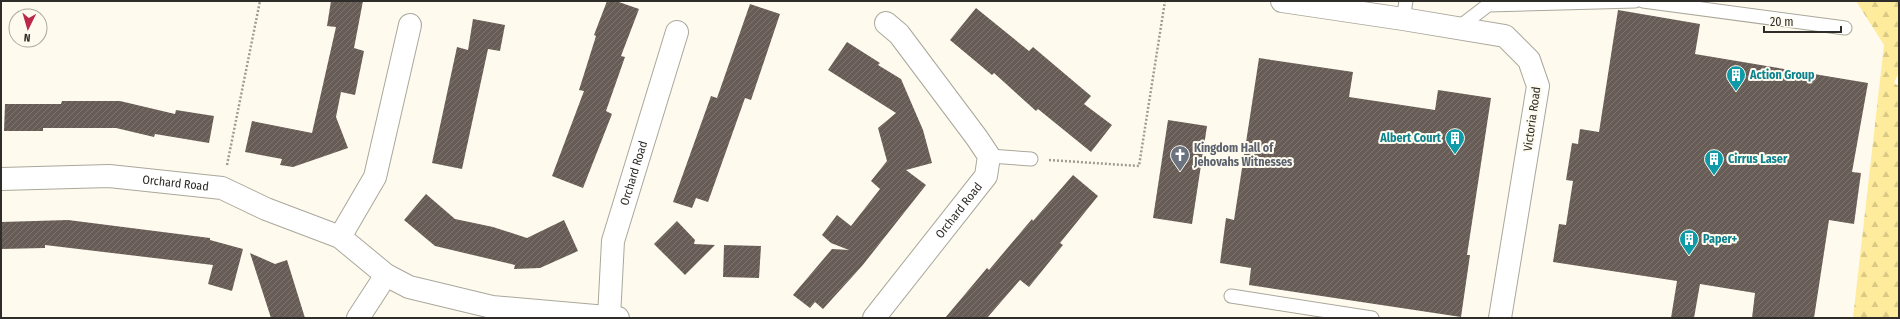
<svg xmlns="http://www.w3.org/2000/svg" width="1900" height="319" font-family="'Fira Sans Condensed',sans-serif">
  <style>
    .forest { fill: url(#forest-firs) }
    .building { fill: url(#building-hatch) }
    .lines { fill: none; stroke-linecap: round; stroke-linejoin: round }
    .service-casing { stroke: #aaa79b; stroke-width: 15 }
    .minor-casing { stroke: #aaa79b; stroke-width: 24 }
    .path { stroke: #9e9c93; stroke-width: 2.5; stroke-dasharray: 2 2; stroke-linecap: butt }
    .service { stroke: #fff; stroke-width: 13 }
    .minor { stroke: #fff; stroke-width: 22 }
    .labels { text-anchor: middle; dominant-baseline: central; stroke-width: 4; stroke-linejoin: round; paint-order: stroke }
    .culture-label { font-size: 12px; font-weight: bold; fill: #0d838f; stroke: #fefbee; text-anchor: start }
    .street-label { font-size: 12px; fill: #2f2d29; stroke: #fefbee }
    .worship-label { font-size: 12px; font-weight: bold; fill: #5b616d; stroke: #fefbee; text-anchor: start }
  </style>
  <defs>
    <pattern id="forest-firs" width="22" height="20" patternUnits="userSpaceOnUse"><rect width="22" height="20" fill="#feeb9c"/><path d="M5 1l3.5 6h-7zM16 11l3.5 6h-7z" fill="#daca86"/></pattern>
    <pattern id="building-hatch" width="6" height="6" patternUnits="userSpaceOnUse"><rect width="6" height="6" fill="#675c56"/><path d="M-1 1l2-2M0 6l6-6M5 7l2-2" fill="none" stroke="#7e7570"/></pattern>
  </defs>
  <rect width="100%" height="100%" fill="#fefbee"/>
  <path class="forest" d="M 1856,1 L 1899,1 L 1899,72 L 1894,83 L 1899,86 L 1899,318 L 1853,318 L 1884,45 Z"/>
  <g class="building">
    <path d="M 331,1 L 363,1 L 354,48 L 364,51 L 355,95 L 341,92 L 336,117 L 348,148 L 293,167 L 280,165 L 282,159 L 245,152 L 252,121 L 312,133 L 336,27 L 327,26 Z"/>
    <path d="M 607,1 L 616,1 L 639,9 L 621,56 L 625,57 L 606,111 L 612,114 L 583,188 L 552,176 L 584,91 L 579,90 L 596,36 L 594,35 Z"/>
    <path d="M 750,4 L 780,14 L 751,100 L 745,98 L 708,202 L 696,198 L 692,208 L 673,202 L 711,96 L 717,98 Z"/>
    <path d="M 976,8 L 1029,51 L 1033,47 L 1091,96 L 1084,104 L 1112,125 L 1091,152 L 1038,109 L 1036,111 L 994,73 L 992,75 L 950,40 Z"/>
    <path d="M 1618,10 L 1700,24 L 1695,54 L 1868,83 L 1852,172 L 1861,173 L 1854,224 L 1829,220 L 1814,318 L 1752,318 L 1755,293 L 1700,284 L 1694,318 L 1671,318 L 1677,281 L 1553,262 L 1559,224 L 1566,225 L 1573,181 L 1566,180 L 1572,143 L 1578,144 L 1580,129 L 1599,132 Z"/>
    <path d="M 473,19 L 505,25 L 500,51 L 488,49 L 462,169 L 432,163 L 457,47 L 468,50 Z"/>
    <path d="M 847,42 L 880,63 L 878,65 L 901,79 L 923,130 L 932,163 L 906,170 L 926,185 L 862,266 L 823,309 L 815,302 L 810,308 L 793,295 L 832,249 L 849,250 L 831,243 L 822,235 L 837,215 L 851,226 L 880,189 L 871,181 L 887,161 L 878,128 L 896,113 L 828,70 Z"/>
    <path d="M 1259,58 L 1353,72 L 1349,97 L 1435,110 L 1438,90 L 1491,98 L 1467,255 L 1470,255 L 1461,317 L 1249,285 L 1251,268 L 1220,263 L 1226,218 L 1234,220 Z"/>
    <path d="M 62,101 L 120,101 L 175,114 L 176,110 L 214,116 L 209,143 L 155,134 L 154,137 L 116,128 L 43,128 L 43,131 L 4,131 L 5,104 L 61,104 Z"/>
    <path d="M 1168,120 L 1207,126 L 1192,224 L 1153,218 Z"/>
    <path d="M 1073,175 L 1098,196 L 1060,243 L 1063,245 L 1029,287 L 1020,280 L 987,318 L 945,318 L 987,268 L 989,270 L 1032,219 L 1033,221 Z"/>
    <path d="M 426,194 L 455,219 L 493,227 L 527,238 L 564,220 L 578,251 L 540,268 L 514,269 L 515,265 L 435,246 L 404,220 Z"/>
    <path d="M 68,220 L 210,238 L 210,240 L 243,249 L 232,291 L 208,284 L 213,265 L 45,245 L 45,248 L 1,249 L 1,222 Z"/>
    <path d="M 677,221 L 695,240 L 694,244 L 715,245 L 685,275 L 654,244 Z"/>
    <path d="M 724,245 L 761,246 L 759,278 L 723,277 Z"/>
    <path d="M 250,253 L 275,264 L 287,260 L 305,318 L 271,318 Z"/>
  </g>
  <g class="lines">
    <g class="service-casing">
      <g id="service">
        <path d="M 1643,1 L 1845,28"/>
        <path d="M 1403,19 L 1406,1"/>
        <path d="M 1458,28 L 1488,5 L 1635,1"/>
        <path d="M 989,156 L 1031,159"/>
        <path d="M 1231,296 L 1372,318"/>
      </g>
    </g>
    <g class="minor-casing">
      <g id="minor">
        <path d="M 1282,1 L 1403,19 L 1505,36 L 1529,60 L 1538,86 L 1500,318"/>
        <path id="s1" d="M 1,179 L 109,176 L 222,188 L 266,209 L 340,237 L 386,275 L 409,287 L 492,307 L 618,318"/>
        <path d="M 340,237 L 375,177 L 410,25"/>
        <path id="s2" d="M 609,317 L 613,241 L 677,32"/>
        <path d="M 358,318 L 386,275"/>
        <path id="s3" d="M 874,318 L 986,176 L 989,156 L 977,138 L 899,34 L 886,23"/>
      </g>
    </g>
    <g class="path">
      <path d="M 1049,160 L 1139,166 L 1165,1"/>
      <path d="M 227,165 L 260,1"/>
    </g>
    <use href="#service" class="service"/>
    <use href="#minor" class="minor"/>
  </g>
  <defs>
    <g id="building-pin" transform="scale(1)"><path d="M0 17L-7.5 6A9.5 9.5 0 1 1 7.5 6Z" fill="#0f9aa8" stroke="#fefbee"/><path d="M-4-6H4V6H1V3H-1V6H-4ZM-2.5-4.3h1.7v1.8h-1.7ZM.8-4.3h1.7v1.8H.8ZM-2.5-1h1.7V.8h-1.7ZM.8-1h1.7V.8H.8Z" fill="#fff"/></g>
    <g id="church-pin" transform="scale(1)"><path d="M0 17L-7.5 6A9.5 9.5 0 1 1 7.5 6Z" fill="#6b7280" stroke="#fefbee"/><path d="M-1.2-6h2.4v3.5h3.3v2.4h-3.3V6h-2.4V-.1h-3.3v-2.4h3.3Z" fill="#fff"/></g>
  </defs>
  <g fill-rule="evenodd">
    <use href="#building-pin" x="1736" y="75"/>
    <use href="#building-pin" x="1455" y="138"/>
    <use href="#church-pin" x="1180" y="155"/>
    <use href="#building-pin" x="1714" y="159"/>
    <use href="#building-pin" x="1689" y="239"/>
  </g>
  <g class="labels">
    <g class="culture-label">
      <text x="1750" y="75">Action Group</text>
      <text x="1441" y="138" text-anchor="end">Albert Court</text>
      <text x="1728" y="159">Cirrus Laser</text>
      <text x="1703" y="239">Paper+</text>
    </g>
    <g class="street-label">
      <text transform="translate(1532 119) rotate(-82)">Victoria Road</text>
      <text stroke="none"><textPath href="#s2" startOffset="147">Orchard Road</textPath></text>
      <text stroke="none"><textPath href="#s1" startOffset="175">Orchard Road</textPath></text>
      <text stroke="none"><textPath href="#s3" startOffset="137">Orchard Road</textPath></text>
    </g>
    <g class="worship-label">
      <text x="1194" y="148">Kingdom Hall of<tspan x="1194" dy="14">Jehovahs Witnesses</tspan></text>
    </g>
  </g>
  <rect width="1900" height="319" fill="none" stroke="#2f2d29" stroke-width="4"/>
  <g transform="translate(28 28) rotate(185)"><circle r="19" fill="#fefbee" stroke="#aba99f"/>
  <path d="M0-3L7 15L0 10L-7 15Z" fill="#ba2949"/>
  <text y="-6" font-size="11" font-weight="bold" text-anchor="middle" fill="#2f2d29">N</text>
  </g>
  <path d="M1764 26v6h77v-6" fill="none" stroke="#2f2d29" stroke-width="2"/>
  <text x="1770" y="26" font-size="12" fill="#2f2d29" stroke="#fefbee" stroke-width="3" paint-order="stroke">20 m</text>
</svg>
